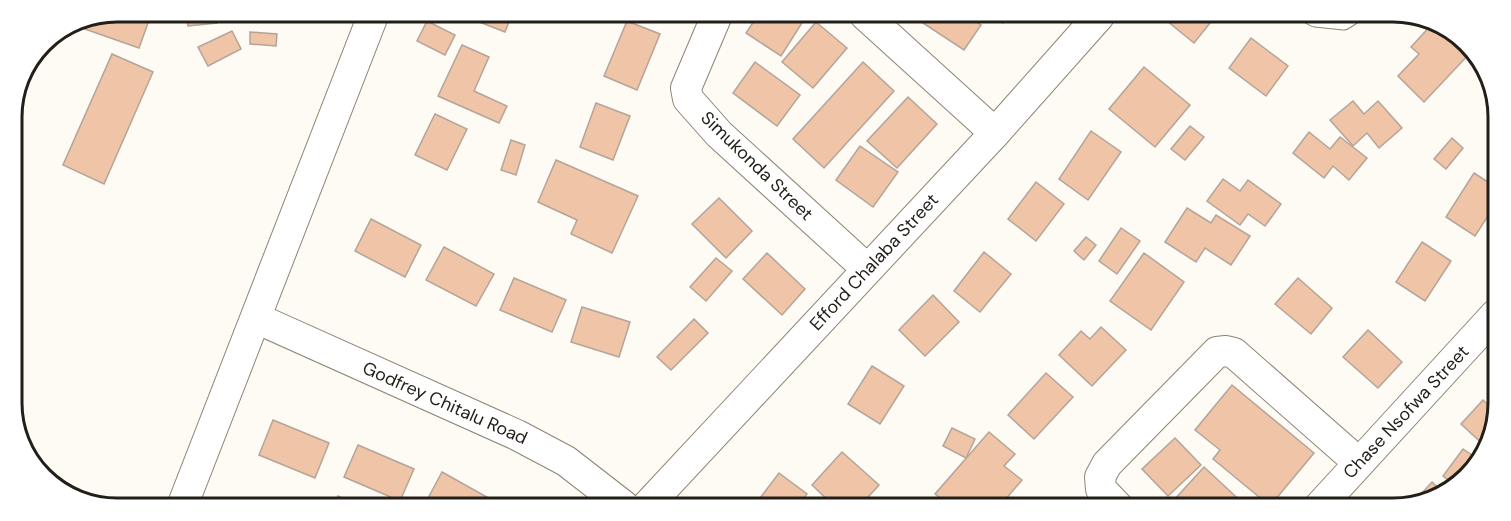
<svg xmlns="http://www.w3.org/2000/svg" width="1511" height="521" font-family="'DM Sans',sans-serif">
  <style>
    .building { fill: #efc4a7; stroke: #b4a499; stroke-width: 1.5 }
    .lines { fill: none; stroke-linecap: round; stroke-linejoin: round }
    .service-casing { stroke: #8e8475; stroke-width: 17 }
    .minor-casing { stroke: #8e8475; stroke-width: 32 }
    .service { stroke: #fff; stroke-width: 15 }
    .minor { stroke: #fff; stroke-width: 30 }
    .labels { text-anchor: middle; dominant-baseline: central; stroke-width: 6; stroke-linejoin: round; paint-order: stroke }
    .street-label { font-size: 18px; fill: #221e18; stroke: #fff }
    .rim { fill: none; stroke: #221e18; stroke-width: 3 }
  </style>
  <rect width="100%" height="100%" fill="#fefaf4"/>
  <g class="building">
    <path d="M 118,12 L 152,12 L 139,48 L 79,27 Z"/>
    <path d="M 186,12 L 217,12 L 217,23 L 188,26 Z"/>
    <path d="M 470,13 L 512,14 L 505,32 L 469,18 Z"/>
    <path d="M 758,15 L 807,15 L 781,56 L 746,33 Z"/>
    <path d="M 928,15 L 968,16 L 981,25 L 964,50 L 923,23 Z"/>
    <path d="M 992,16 L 1007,16 L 1003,23 Z"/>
    <path d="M 1161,16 L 1215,17 L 1194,43 Z"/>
    <path d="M 427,21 L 455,35 L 445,55 L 417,41 Z"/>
    <path d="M 627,21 L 660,34 L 637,90 L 604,76 Z"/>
    <path d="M 816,22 L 847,48 L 813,88 L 782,62 Z"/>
    <path d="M 1434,22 L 1452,34 L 1471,52 L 1424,102 L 1398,76 L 1419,54 L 1411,47 Z"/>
    <path d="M 232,31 L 241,49 L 208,66 L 198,47 Z"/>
    <path d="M 250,32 L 277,34 L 276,46 L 250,44 Z"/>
    <path d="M 1251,38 L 1288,66 L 1266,96 L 1229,68 Z"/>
    <path d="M 462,45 L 489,57 L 474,91 L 507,106 L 499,123 L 438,96 Z"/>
    <path d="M 112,54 L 153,72 L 104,184 L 63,165 Z"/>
    <path d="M 755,62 L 800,95 L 777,126 L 733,93 Z"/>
    <path d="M 863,62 L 894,91 L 824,168 L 793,139 Z"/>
    <path d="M 1144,67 L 1190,105 L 1155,147 L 1109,109 Z"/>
    <path d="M 908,97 L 937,124 L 897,168 L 867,141 Z"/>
    <path d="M 1353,101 L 1364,114 L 1378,101 L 1402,128 L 1379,148 L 1367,133 L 1353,146 L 1330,120 Z"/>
    <path d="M 596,103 L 630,116 L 613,160 L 580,147 Z"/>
    <path d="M 435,114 L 467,129 L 447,170 L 415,155 Z"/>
    <path d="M 1190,126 L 1204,137 L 1185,160 L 1171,149 Z"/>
    <path d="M 1091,131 L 1121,152 L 1088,200 L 1059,179 Z"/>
    <path d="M 1309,132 L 1330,149 L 1340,137 L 1367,158 L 1349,180 L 1333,166 L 1324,178 L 1293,153 Z"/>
    <path d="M 1452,138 L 1463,148 L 1446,169 L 1434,159 Z"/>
    <path d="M 511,140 L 525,145 L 516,175 L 501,170 Z"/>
    <path d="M 860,146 L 898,172 L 873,207 L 836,180 Z"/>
    <path d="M 556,160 L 638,196 L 612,253 L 571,234 L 577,220 L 538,202 Z"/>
    <path d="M 1474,173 L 1497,188 L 1497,202 L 1475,236 L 1446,217 Z"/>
    <path d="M 1223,179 L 1240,191 L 1248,180 L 1281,204 L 1265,226 L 1248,214 L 1240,225 L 1207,201 Z"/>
    <path d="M 1036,182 L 1064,204 L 1036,241 L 1008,219 Z"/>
    <path d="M 719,198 L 752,231 L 726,258 L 692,224 Z"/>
    <path d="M 1187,208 L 1211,223 L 1216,215 L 1250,236 L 1231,265 L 1205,248 L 1196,262 L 1165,242 Z"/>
    <path d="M 371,219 L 421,245 L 405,277 L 355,251 Z"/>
    <path d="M 1121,228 L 1140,241 L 1117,274 L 1099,261 Z"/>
    <path d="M 1086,237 L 1096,245 L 1084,260 L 1074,251 Z"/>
    <path d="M 1422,242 L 1451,261 L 1425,301 L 1396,282 Z"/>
    <path d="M 444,247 L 494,274 L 476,306 L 426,280 Z"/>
    <path d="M 984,252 L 1011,274 L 980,312 L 954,291 Z"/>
    <path d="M 767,253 L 805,289 L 782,315 L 743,279 Z"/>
    <path d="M 1144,253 L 1184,282 L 1151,330 L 1110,301 Z"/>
    <path d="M 716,258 L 732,271 L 706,301 L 690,287 Z"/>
    <path d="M 514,278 L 566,300 L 552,332 L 500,310 Z"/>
    <path d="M 1298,278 L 1332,308 L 1311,334 L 1275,304 Z"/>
    <path d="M 933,295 L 959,322 L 925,356 L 899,330 Z"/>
    <path d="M 582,307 L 630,322 L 619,357 L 571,342 Z"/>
    <path d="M 694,319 L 708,333 L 671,370 L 657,357 Z"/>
    <path d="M 1101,327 L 1126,350 L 1092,386 L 1059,355 L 1081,331 L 1090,339 Z"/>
    <path d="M 1368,330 L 1402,362 L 1378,388 L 1343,357 Z"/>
    <path d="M 872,366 L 904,386 L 880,424 L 848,404 Z"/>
    <path d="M 1046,373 L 1073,397 L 1034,439 L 1008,415 Z"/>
    <path d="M 1232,385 L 1314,453 L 1270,506 L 1213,459 L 1220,450 L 1195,430 Z"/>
    <path d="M 1483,400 L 1494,410 L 1493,437 L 1486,447 L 1461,424 Z"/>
    <path d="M 273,420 L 329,443 L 315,478 L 259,455 Z"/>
    <path d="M 952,428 L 975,439 L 966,458 L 943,446 Z"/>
    <path d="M 989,432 L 1015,454 L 1004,466 L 1022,480 L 999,507 L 993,507 L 983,499 L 977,507 L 947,507 L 949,505 L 935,494 Z"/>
    <path d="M 1175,438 L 1201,465 L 1168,496 L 1142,469 Z"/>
    <path d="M 358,445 L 414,469 L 400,501 L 344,477 Z"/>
    <path d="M 1463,449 L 1478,459 L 1458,487 L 1443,476 Z"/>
    <path d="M 842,452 L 879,485 L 859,507 L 835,507 L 812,485 Z"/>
    <path d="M 1204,467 L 1248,508 L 1183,508 L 1174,500 Z"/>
    <path d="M 442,472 L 494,501 L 492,505 L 431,505 L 426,502 Z"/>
    <path d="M 779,473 L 807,494 L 798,506 L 754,506 Z"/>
    <path d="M 1432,482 L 1443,493 L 1411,505 Z"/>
    <path d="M 338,496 L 355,505 L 334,505 Z"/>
  </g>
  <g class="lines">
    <g class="service-casing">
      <path id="service" d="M 1311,17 L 1315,19 L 1344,22 L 1352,17"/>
    </g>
    <g class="minor-casing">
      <g id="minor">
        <path d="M 717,15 L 686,88 L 688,99 L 719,134 L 867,269"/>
        <path d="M 865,15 L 995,133"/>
        <path d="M 256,318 L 517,435 L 566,461 L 624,506"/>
        <path d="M 183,504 L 374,13"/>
        <path d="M 647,506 L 995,133 L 1099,16"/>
        <path d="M 1119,508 L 1101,489 L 1100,477 L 1107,464 L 1217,352 L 1226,351 L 1234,353 L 1359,463"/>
        <path d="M 1318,508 L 1495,315"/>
      </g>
    </g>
    <use href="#service" class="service"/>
    <use href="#minor" class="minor"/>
  </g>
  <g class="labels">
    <g class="street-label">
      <text transform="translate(757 166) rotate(44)">Simukonda Street</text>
      <text transform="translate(874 262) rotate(-47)">Efford Chalaba Street</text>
      <text transform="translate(445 403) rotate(24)">Godfrey Chitalu Road</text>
      <text transform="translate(1406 412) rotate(-47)">Chase Nsofwa Street</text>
    </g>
  </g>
  <path d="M0 0H1511V521H0ZM117 22H1393A95 95 0 0 1 1488 117V403A95 95 0 0 1 1393 498H117A95 95 0 0 1 22 403V117A95 95 0 0 1 117 22Z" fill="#fff" fill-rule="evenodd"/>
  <path class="rim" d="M117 22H1393A95 95 0 0 1 1488 117V403A95 95 0 0 1 1393 498H117A95 95 0 0 1 22 403V117A95 95 0 0 1 117 22Z"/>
</svg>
